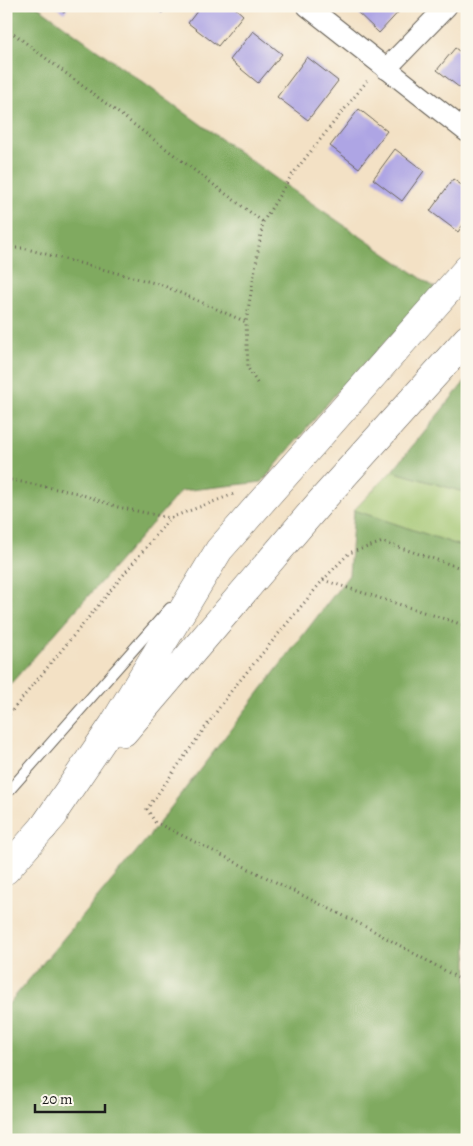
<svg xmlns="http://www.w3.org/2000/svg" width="473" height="1146" font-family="Alegreya,serif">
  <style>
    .green { fill: #a0c46e; stroke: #5e7045 }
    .forest { fill: #80aa61; stroke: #4e633e }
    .building { fill: #aea5e4 }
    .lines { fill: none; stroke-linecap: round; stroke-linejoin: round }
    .lane-casing { stroke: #676157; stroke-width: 12 }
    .street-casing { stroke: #676157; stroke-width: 22 }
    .highway-casing { stroke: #676157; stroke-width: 29 }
    .path { stroke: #676157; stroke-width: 3; stroke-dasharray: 1 4; stroke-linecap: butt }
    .lane { stroke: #fff; stroke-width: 10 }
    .street { stroke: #fff; stroke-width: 20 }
    .highway { stroke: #fff; stroke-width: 28 }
  </style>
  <rect width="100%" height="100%" fill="#fbf7ec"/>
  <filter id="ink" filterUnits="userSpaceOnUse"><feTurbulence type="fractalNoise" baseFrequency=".02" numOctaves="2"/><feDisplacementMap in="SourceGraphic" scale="10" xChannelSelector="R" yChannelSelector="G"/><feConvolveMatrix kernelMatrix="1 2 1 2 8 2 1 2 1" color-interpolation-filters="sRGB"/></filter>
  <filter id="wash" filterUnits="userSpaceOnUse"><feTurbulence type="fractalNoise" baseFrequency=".0096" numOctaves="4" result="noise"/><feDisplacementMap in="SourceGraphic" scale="20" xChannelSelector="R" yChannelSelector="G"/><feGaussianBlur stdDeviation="1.12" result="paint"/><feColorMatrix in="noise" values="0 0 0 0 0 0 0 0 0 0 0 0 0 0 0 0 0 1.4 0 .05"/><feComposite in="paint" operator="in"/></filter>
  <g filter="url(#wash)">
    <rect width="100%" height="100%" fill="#f3e1c5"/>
    <path class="green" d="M 392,471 L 467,493 L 467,548 L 354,510 Z"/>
    <g class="forest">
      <path d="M 6,6 L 37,6 L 278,180 L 437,289 L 338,391 L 262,482 L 181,491 L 6,689 Z"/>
      <path d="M 467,379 L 467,493 L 392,471 Z"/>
      <path d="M 354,510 L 467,548 L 467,1140 L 6,1140 L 6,1007 L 146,840 L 349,575 Z"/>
    </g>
    <g id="blocks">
      <g class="building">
        <path d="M 55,6 L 69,6 L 64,13 Z"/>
        <path d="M 153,6 L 167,6 L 162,13 Z"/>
        <path d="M 201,6 L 233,6 L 243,15 L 218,46 L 188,23 Z"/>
        <path d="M 351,6 L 404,6 L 379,33 Z"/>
        <path d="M 253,31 L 282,54 L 258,83 L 230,60 Z"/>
        <path d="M 455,48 L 467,57 L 467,80 L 460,88 L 437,70 Z"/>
        <path d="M 307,57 L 338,81 L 308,120 L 277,97 Z"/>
        <path d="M 359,109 L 387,131 L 359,168 L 330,146 Z"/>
        <path d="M 395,149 L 424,171 L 402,201 L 373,179 Z"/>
        <path d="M 453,179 L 467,189 L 467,219 L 458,232 L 430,211 Z"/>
      </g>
    </g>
  </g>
  <g filter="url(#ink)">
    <use href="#blocks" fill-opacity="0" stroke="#676157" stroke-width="1"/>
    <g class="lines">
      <g class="lane-casing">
        <path id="lane" d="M 6,794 L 170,608"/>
      </g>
      <g class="street-casing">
        <g id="street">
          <path d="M 307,6 L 467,132"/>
          <path d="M 386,69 L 447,6"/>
        </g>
      </g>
      <g class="highway-casing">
        <g id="highway">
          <path d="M 124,732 L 322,500 L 467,339"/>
          <path d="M 43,828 L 113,725 L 219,550 L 467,269"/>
          <path d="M 6,870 L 54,815"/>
        </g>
      </g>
      <g class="path">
        <path d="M 6,28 L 263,222"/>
        <path d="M 6,248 L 23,248 L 162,285 L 246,322"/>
        <path d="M 257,383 L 248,368 L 246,322 L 263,222 L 291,176 L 367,81"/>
        <path d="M 6,479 L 77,493 L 118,507 L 170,518"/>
        <path d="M 323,580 L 349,553 L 383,542 L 467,570"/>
        <path d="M 467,626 L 323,580 L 232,690 L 147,809 L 155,822 L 372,930 L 467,983"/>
        <path d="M 6,718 L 170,518 L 234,494"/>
      </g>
      <use href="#lane" class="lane"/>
      <use href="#street" class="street"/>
      <use href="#highway" class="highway"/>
    </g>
  </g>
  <rect width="473" height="1146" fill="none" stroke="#fbf7ec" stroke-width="25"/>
  <path d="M35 1104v8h70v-8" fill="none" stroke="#1c1c1c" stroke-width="2.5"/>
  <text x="42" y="1104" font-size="15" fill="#1c1c1c" stroke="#fbf7ec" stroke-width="4" paint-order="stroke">20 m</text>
</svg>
